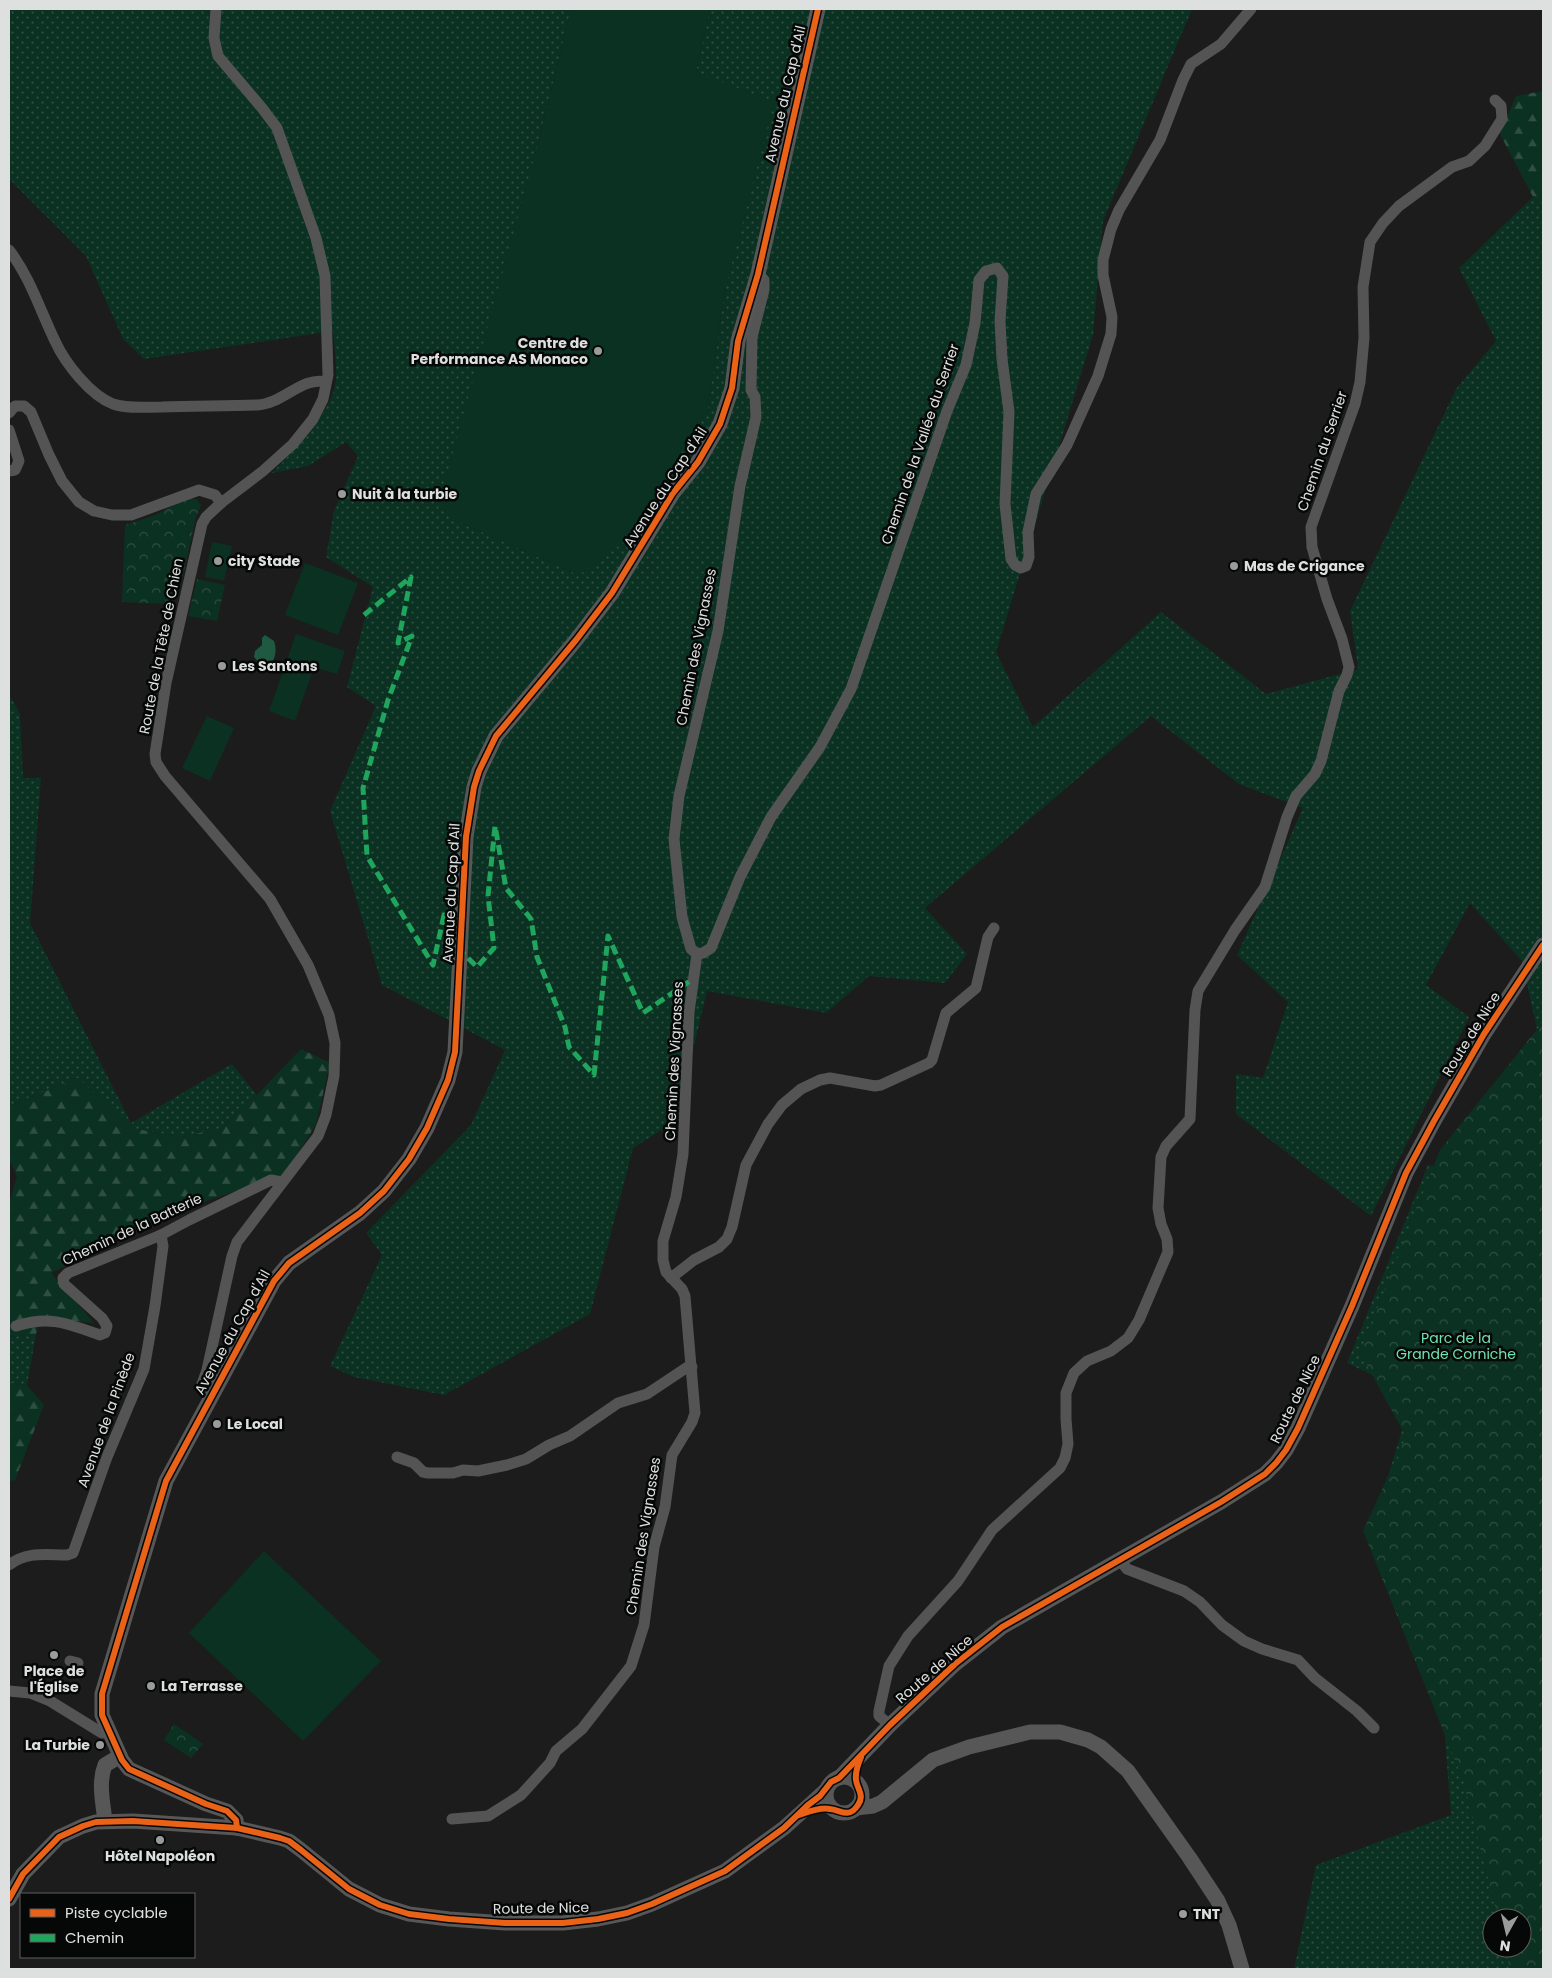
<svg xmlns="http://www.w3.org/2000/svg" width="1552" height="1978" font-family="Poppins,sans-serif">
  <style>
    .grass { fill: url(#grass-dots); fill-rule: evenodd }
    .forest { fill: url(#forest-firs) }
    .park { fill: url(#park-crowns) }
    .pitch { fill: #0b3122 }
    .water { fill: #1f5942 }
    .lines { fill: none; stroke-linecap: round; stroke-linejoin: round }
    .street { stroke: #545454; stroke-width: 11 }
    .secondary { stroke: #575757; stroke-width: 15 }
    .quiet { stroke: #20a55d; stroke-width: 5; stroke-dasharray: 10 5; stroke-linecap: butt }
    .cycleway-casing { stroke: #060707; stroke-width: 9 }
    .cycleway { stroke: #ea6118; stroke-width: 6 }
    .poi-dot { fill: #9a9b9b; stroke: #060707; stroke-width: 2 }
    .labels { text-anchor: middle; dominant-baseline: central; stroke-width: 5; stroke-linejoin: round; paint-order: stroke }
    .street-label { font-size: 14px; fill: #dee0df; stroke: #060707 }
    .poi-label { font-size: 14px; font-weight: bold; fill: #dee0df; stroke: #060707; text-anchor: start }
    .park-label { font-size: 14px; fill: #71e4b2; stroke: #060707 }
  </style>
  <defs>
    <pattern id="grass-dots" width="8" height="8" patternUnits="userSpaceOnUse" patternTransform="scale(1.25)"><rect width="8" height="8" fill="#0b3122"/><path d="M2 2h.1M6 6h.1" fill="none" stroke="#2e4f42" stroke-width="1.8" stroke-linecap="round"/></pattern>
    <pattern id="forest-firs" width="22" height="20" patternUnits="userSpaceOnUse" patternTransform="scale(1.25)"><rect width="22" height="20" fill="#0b3122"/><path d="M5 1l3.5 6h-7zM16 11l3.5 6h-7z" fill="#2e4f42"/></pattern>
    <pattern id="park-crowns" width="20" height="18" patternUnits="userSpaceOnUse" patternTransform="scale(1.25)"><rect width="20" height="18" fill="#0b3122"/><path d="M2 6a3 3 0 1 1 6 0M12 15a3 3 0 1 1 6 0" fill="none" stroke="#2e4f42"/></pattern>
  </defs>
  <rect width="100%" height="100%" fill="#1c1c1c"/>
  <g class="grass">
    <path d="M 9,9 L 571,9 L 539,140 L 462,523 L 579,575 L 707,412 L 725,290 L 696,72 L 710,9 L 1192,9 L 1103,221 L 1093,335 L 996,652 L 1033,727 L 1161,612 L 1266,694 L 1358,669 L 1350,611 L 1456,389 L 1496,341 L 1459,268 L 1533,197 L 1543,200 L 1543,1969 L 1294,1969 L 1316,1865 L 1451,1815 L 1442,1700 L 1375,1519 L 1413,1394 L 1347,1363 L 1428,1165 L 1491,1174 L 1542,1052 L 1522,961 L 1470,903 L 1426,985 L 1469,1017 L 1371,1216 L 1236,1114 L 1236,1074 L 1263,1078 L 1288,1002 L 1237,955 L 1303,808 L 1239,784 L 1151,716 L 925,908 L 967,954 L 945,983 L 869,976 L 826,1013 L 707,991 L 676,1121 L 633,1148 L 590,1314 L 444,1395 L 354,1377 L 330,1366 L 382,1255 L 366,1233 L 471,1125 L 505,1050 L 382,985 L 330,811 L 376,706 L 347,687 L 373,587 L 326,557 L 334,511 L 358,456 L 346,442 L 308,466 L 272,473 C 292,452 329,415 335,385 C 338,374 334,344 333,331 L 144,359 L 123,339 L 86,256 L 9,179 ZM 1492,1918 L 1522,1918 L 1522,1948 L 1492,1948 Z"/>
    <path d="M 9,694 L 20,714 L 23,778 L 41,778 L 30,923 L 131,1123 L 232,1064 L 257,1095 L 218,1129 L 181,1137 L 131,1128 L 78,1078 L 9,1106 Z"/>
    <path d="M 36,1334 L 27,1385 L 9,1383 L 9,1337 Z"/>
  </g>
  <g class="forest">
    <path d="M 1543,91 L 1543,200 L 1533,197 L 1500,134 L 1516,96 Z"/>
    <path d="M 301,1049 L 330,1063 L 316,1124 L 285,1175 L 170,1213 L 51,1273 L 94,1323 L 40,1318 L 36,1334 L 9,1337 L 9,1204 L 17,1176 L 9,1159 L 9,1106 L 78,1078 L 131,1128 L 181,1137 L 218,1129 L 257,1095 Z"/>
    <path d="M 9,1383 L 27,1385 L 44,1405 L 15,1480 L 9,1481 Z"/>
  </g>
  <g class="park">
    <path d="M 185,499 L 196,499 L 201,505 L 196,517 L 181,584 L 174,586 L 168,604 L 122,602 L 125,525 L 158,514 Z"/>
    <path d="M 197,579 L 225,585 L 217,621 L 188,616 Z"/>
    <path d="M 1543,1022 L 1543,1969 L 1510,1969 L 1505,1948 L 1522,1948 L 1522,1918 L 1498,1918 L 1463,1780 L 1363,1531 L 1406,1437 L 1360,1352 L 1440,1150 Z"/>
    <path d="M 174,1724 L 203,1744 L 191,1758 L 164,1740 Z"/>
  </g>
  <g class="pitch">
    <path d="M 571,9 L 710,9 L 696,72 L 774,102 L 725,290 L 707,412 L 628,539 L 579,575 L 462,523 L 438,507 L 539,140 Z"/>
    <path d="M 212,542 L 232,546 L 224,581 L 205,577 Z"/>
    <path d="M 305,563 L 358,583 L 338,635 L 285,615 Z"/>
    <path d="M 296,634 L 345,651 L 337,674 L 314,667 L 295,721 L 269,711 Z"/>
    <path d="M 207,716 L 234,728 L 210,781 L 182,768 Z"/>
    <path d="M 264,1551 L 381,1661 L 303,1741 L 189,1633 Z"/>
  </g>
  <path class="water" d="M 265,635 L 274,641 C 280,659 268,674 254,657 L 255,651 L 262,645 L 262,638 Z"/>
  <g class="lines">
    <g class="street">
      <path d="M 9,250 C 30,277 40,310 55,341 C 65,363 90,395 113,404 C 127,409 147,407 162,407 C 194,406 225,406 257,405 C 283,404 302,376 326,382"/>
      <path d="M 9,413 L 15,406 L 24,406 L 31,412 L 49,455 L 62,481 L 79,502 L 94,511 L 112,515 L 131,515 L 199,490 L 215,495 L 221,503"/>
      <path d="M 9,430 L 19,461 L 15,470 L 9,471"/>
      <path d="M 697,954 L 703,953 L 711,948 L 740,877 L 771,817 L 820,747 L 851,689 L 947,411 L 966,365 L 975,323 L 979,280 L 986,271 L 997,268 L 1003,276 L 1000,321 L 1002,359 L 1009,412 L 1005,504 L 1011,559 L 1015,565 L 1021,568 L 1026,566 L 1029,557 L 1028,532 L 1036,494 L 1067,445 L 1098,376 L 1111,334 L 1112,317 L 1103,275 L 1103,260 L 1111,229 L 1119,210 L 1160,140 L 1183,80 L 1191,64 L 1221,44 L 1251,9"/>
      <path d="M 697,954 L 691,949 L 682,917 L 674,839 L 679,796 L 718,631 L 740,486 L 756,417 L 755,397 L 751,390 L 752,337 L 764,290 L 764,280 L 758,274"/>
      <path d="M 671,1278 L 694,1260 L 719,1247 L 727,1239 L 732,1227 L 746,1165 L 768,1124 L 782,1105 L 801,1089 L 820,1080 L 830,1078 L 875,1086 L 881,1085 L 929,1063 L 932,1060 L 946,1013 L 976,988 L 988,937 L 994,928"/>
      <path d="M 16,1326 C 51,1315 68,1324 100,1335 L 105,1333 L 107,1326 L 102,1318 L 64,1284 L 63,1278 L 68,1273 L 161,1235 L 189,1220 L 271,1180 L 282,1182"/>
      <path d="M 211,1396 L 205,1392 L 202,1384 L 207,1370 L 232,1256 L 237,1242 L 318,1136 L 326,1115 L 334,1076 L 335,1043 L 329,1015 L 308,965 L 270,899 L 165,776 L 156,762 L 155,754 L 166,683 L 202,524 L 206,517 L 221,503 L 263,471 L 293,444 L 313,419 L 323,399 L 328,375 L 325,276 L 316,238 L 277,128 L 262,108 L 218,56 L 214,38 L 216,9"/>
      <path d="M 397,1457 L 414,1463 L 423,1472 L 428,1473 L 453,1473 L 463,1470 L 478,1471 L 507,1465 L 526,1459 L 549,1445 L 570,1436 L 618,1403 L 647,1394 L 686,1368 L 692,1367"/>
      <path d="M 1120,1560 L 1127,1569 L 1184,1591 L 1200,1602 L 1222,1625 L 1244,1641 L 1262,1649 L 1298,1660 L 1315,1678 L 1357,1711 L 1374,1728"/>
      <path d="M 9,1565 C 27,1551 46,1555 67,1555 L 73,1553 L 107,1457 L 144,1369 L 155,1306 L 163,1246 L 161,1235"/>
      <path d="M 70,1661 L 78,1663"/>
      <path d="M 9,1691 L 30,1693 L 50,1701 L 102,1733 L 109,1732"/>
      <path d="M 890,1725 L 879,1716 L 879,1711 L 889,1666 L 908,1636 L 958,1581 L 992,1530 L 1060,1468 L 1065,1458 L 1068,1444 L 1066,1419 L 1066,1393 L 1074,1373 L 1087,1361 L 1111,1351 L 1128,1338 L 1139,1320 L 1168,1252 L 1167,1239 L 1161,1224 L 1158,1208 L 1161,1157 L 1166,1146 L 1190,1119 L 1195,1010 L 1198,991 L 1235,930 L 1265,887 L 1287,817 L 1296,796 L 1315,774 L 1321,761 L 1339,691 L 1347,675 L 1349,667 L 1342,639 L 1327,599 L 1312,547 L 1311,527 L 1355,404 L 1360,382 L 1364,338 L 1363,287 L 1370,242 L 1383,223 L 1399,206 L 1452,167 L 1469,161 L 1485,146 L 1502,119 L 1501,106 L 1495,100"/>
      <path d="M 452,1819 L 488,1816 L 521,1795 L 550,1763 L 556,1751 L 582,1729 L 631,1666 L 644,1625 L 654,1547 L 665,1507 L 672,1455 L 692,1422 L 695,1413 L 685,1296 L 682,1289 L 666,1272 L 663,1260 L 663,1241 L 676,1197 L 683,1154 L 689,1012 L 697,954"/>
    </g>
    <g class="secondary">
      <circle cx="844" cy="1795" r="18"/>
      <path d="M 839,1778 L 890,1725 L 955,1664 L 1002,1627 L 1221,1502 L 1265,1474 L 1276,1463 L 1286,1450 L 1298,1428 L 1352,1306 L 1406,1173 L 1434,1121 L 1484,1034 L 1543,945"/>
      <path d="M 856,1808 L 873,1806 L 882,1802 L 933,1760 L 969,1747 L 1030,1732 L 1060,1732 L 1088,1740 L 1101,1747 L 1128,1771 L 1189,1857 L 1218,1901 L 1229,1925 L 1242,1969"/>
      <path d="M 105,1821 C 103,1803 98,1783 105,1765 L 120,1756"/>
      <path d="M 237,1828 L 236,1820 L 227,1811 L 206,1804 L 129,1769 L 122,1760 L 102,1715 L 102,1694 L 166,1481 L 274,1281 L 289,1263 L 360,1213 L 384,1191 L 409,1159 L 427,1128 L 448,1080 L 455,1052 L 466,837 L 474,787 L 479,771 L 496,736 L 576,640 L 612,593 L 673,493 L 698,462 L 720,424 L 732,388 L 738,341 L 758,274 L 818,9"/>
      <path d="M 9,1899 L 23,1874 L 59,1837 L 83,1826 L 96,1822 L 133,1821 L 237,1828 L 280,1838 L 289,1841 L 301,1850 L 349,1889 L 380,1905 L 409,1914 L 449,1919 L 505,1923 L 563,1923 L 598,1919 L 627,1913 L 652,1904 L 725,1871 L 784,1828 L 826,1790"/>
    </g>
    <path class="quiet" d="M 364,615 L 411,577 L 398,643 L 412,636 L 388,700 L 363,788 L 367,856 L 433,965 L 444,915 L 460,950 L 477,967 L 494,948 L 488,896 L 495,826 L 506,888 L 531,919 L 537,957 L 565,1027 L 569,1047 L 594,1075 L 608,936 L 643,1013 L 693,979"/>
    <g class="cycleway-casing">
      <g id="cycleway">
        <path d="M 799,1815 C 808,1812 820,1807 830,1809 C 841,1810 849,1819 858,1805 C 865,1795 857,1789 856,1780 C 855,1772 858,1764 861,1757"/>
        <path d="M 237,1828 L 236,1820 L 227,1811 L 206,1804 L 129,1769 L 122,1760 L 102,1715 L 102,1694 L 166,1481 L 274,1281 L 289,1263 L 360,1213 L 384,1191 L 409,1159 L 427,1128 L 448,1080 L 455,1052 L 466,837 L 474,787 L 479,771 L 496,736 L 576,640 L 612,593 L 673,493 L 698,462 L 720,424 L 732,388 L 738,341 L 758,274 L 818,9"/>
        <path d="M 9,1899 L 23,1874 L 59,1837 L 83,1826 L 96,1822 L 133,1821 L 237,1828 L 280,1838 L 289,1841 L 301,1850 L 349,1889 L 380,1905 L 409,1914 L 449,1919 L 505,1923 L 563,1923 L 598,1919 L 627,1913 L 652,1904 L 725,1871 L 784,1828 L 808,1805 L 820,1796 L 831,1782 L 839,1778 L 890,1725 L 955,1664 L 1002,1627 L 1221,1502 L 1265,1474 L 1276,1463 L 1286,1450 L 1298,1428 L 1352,1306 L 1406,1173 L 1434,1121 L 1484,1034 L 1543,945"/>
      </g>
    </g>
    <use href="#cycleway" class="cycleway"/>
  </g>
  <g class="poi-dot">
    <circle cx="598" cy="351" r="5"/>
    <circle cx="342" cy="494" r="5"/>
    <circle cx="218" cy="561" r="5"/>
    <circle cx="1234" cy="566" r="5"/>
    <circle cx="222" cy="666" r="5"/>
    <circle cx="217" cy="1424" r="5"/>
    <circle cx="54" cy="1655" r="5"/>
    <circle cx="151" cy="1686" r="5"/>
    <circle cx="100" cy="1745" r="5"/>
    <circle cx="160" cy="1840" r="5"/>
    <circle cx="1183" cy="1914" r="5"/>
  </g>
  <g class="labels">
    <g class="street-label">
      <text transform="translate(785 94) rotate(-77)">Avenue du Cap d'Ail</text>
      <text transform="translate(920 444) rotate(-71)">Chemin de la Vallée du Serrier</text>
      <text transform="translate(1322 451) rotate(-71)">Chemin du Serrier</text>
      <text transform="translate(665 487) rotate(-57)">Avenue du Cap d'Ail</text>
      <text transform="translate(161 646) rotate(-79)">Route de la Tête de Chien</text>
      <text transform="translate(696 647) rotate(-79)">Chemin des Vignasses</text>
      <text transform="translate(451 893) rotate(-87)">Avenue du Cap d'Ail</text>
      <text transform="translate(1471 1034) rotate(-58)">Route de Nice</text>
      <text transform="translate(674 1061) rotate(-87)">Chemin des Vignasses</text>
      <text transform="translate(132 1229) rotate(-25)">Chemin de la Batterie</text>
      <text transform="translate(232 1332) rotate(-61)">Avenue du Cap d'Ail</text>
      <text transform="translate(1295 1399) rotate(-64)">Route de Nice</text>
      <text transform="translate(106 1420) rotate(-70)">Avenue de la Pinède</text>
      <text transform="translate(643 1536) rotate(-81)">Chemin des Vignasses</text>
      <text transform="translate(934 1669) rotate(-41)">Route de Nice</text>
      <text transform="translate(541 1908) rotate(-1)">Route de Nice</text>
    </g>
    <g class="poi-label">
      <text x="588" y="343" text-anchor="end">Centre de<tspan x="588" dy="16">Performance AS Monaco</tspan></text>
      <text x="352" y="494">Nuit à la turbie</text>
      <text x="228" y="561">city Stade</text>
      <text x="1244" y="566">Mas de Crigance</text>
      <text x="232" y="666">Les Santons</text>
      <text x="227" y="1424">Le Local</text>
      <text x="54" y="1671" text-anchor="middle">Place de<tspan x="54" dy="16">l'Église</tspan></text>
      <text x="161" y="1686">La Terrasse</text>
      <text x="90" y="1745" text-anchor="end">La Turbie</text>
      <text x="160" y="1856" text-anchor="middle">Hôtel Napoléon</text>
      <text x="1193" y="1914">TNT</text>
    </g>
    <g class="park-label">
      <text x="1456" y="1338">Parc de la<tspan x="1456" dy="16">Grande Corniche</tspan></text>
    </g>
  </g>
  <rect width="1552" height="1978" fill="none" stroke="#dee0df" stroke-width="20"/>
  <rect x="20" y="1893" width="175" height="65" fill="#060707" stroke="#5c5e5d"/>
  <rect x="30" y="1909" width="25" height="8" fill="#ea6118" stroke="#5c5e5d"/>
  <text x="65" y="1918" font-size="15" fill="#dee0df">Piste cyclable</text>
  <rect x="30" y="1934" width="25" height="8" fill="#20a55d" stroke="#5c5e5d"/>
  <text x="65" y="1943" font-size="15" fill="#dee0df">Chemin</text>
  <g transform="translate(1507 1933) rotate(188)"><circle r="24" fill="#060707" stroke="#5c5e5d"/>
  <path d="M0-4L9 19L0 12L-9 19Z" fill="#9a9b9b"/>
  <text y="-8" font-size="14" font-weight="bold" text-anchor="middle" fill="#dee0df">N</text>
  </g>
</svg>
